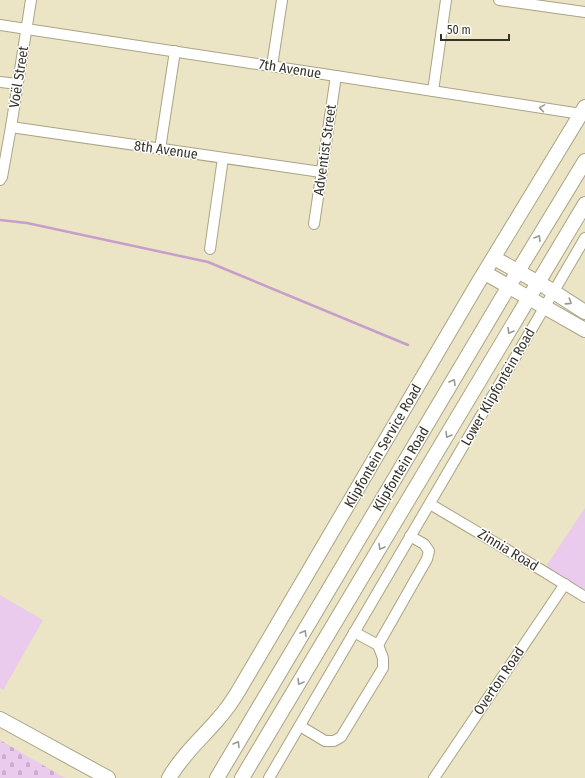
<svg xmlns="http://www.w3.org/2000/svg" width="585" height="778" font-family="'Fira Sans Condensed',sans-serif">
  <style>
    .cemetery { fill: url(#cemetery-stones) }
    .pitch { fill: #eacaed }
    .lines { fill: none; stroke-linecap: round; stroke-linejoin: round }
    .stream { stroke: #c69ecb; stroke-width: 2.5 }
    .street-casing { stroke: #a9a485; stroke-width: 12 }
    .secondary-casing { stroke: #a9a485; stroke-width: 16 }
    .street { stroke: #fff; stroke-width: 10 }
    .secondary { stroke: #fff; stroke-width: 14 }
    .oneway { stroke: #9a9892 }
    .labels { text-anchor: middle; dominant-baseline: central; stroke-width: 3; stroke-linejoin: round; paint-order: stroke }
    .street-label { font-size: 14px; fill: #353226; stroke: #fff }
  </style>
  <defs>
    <pattern id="cemetery-stones" width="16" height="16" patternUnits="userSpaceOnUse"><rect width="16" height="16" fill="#eacaed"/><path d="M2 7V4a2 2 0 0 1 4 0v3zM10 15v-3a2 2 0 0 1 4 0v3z" fill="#c9aecb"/></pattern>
  </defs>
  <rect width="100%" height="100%" fill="#ebe5c5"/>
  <path class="cemetery" d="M 0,740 L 65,778 L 0,778 Z"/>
  <g class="pitch">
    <path d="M 585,508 L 585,597 L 543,571 Z"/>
    <path d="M 0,595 L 43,620 L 3,690 L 0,688 Z"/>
  </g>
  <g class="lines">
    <path class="stream" d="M 0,220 L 27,223 L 208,262 L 220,267 L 408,345"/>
    <g class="street-casing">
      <g id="street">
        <path d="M 499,0 L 585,12"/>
        <path d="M 0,25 L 336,76 L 581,114"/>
        <path d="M 272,66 L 282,0"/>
        <path d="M 0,82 L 18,84"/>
        <path d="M 433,91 L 446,0"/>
        <path d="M 11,127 L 321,172"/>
        <path d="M 160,149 L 175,51"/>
        <path d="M 0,180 L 2,177 L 11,127 L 31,0"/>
        <path d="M 314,224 L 336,76"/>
        <path d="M 210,249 L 223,158"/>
        <path d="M 430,504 L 543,571 L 585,597"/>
        <path d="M 378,645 L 427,559 L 429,551 L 424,544 L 410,536"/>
        <path d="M 300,726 L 325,741 L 334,741 L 341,737 L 383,668 L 383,658 L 378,645 L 354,632"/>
        <path d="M 269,778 L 585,238"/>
        <path d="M 434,778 L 565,584"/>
      </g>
    </g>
    <g class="secondary-casing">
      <g id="secondary">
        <path d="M 494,258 L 546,287 L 585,312"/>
        <path d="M 485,273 L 585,330"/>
        <path d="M 0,719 L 108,778"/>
        <path d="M 169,778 C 183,754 202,738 219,718 C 227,709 233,700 239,690 L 478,283 L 585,107"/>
        <path d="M 217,778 L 509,286 L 585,161"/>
        <path d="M 242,778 L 585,204"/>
      </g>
    </g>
    <use href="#street" class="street"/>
    <use href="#secondary" class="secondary"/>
  </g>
  <defs><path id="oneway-chevron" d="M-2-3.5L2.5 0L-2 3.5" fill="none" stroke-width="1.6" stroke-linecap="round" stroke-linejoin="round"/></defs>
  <g class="oneway">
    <use href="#oneway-chevron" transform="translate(542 108) rotate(-171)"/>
    <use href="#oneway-chevron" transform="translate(538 238) rotate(-59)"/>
    <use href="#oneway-chevron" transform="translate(569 302) rotate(33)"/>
    <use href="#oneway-chevron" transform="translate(510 331) rotate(121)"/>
    <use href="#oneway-chevron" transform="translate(453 382) rotate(-60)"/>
    <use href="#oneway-chevron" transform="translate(448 435) rotate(121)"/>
    <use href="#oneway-chevron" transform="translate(381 547) rotate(121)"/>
    <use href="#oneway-chevron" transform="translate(304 633) rotate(-59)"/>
    <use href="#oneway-chevron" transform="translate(300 682) rotate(121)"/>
    <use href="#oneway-chevron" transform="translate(237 744) rotate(-59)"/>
  </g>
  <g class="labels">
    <g class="street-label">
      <text transform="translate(290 69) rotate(9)">7th Avenue</text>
      <text transform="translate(19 77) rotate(-81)">Voël Street</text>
      <text transform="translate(166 150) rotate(8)">8th Avenue</text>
      <text transform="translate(325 150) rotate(-82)">Adventist Street</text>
      <text transform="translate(498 387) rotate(-60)">Lower Klipfontein Road</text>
      <text transform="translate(383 446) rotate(-60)">Klipfontein Service Road</text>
      <text transform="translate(401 469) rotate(-59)">Klipfontein Road</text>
      <text transform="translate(508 550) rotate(31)">Zinnia Road</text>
      <text transform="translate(499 681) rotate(-56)">Overton Road</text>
    </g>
  </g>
  <path d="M441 34v6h68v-6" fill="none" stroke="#353226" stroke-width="2"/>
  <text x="447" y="34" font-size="12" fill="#353226" stroke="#ffffff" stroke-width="3" paint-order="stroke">50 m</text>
</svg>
